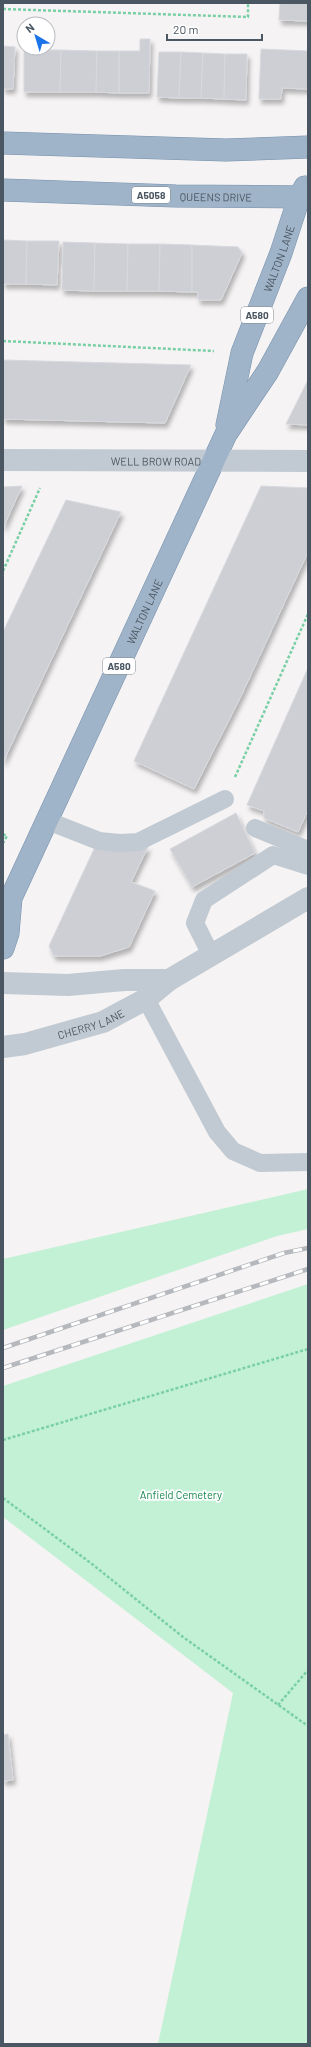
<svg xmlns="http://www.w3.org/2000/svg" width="311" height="2047" font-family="Barlow,sans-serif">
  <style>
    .green { fill: #c3f1d5 }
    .building { fill: #cdcfd5; stroke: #d7d9de; filter: url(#shadow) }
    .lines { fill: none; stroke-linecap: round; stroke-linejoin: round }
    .trunk-casing { stroke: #7690ad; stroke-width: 23 }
    .path { stroke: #7ad0a6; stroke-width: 2.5; stroke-dasharray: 3 2; stroke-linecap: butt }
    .service { stroke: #c1cad2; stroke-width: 18 }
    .minor { stroke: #c1cad2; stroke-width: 22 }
    .trunk { stroke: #9fb4c9; stroke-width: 22 }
    .rail-casing { stroke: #b5b8bd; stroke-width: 4.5 }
    .rail { stroke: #fff; stroke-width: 3; stroke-dasharray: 9; stroke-linecap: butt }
    .labels { text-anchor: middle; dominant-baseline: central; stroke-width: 3.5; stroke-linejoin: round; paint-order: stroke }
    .shield { fill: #fff; stroke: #808990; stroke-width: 1 }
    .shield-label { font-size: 10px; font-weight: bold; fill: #4a5661 }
    .street-label { font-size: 11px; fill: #4a5661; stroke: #fff }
    .park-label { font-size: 11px; fill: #17864f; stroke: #fff }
  </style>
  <defs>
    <filter id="shadow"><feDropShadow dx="2.5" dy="4.5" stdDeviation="2" flood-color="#0004"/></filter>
  </defs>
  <rect width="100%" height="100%" fill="#f5f3f3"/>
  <g class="green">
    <path d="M 308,1189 L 308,1229 L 277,1236 L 3,1330 L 3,1259 Z"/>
    <path d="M 308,1284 L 308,2044 L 158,2044 L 233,1693 L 3,1517 L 3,1386 Z"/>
  </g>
  <g class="building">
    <path d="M 280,3 L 308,3 L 308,21 L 279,20 Z"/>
    <path d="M 140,39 L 150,39 L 149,93 L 119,93 L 119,51 L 140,51 Z"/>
    <path d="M 3,46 L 15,47 L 13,89 L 3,89 Z"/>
    <path d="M 261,49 L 308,51 L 308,89 L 282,88 L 281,99 L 259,99 Z"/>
    <path d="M 24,50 L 61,50 L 60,92 L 24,92 Z"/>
    <path d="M 61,50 L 97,51 L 96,92 L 60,92 Z"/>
    <path d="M 97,51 L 119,51 L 119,93 L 96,92 Z"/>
    <path d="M 159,52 L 181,52 L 179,98 L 157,97 Z"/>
    <path d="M 181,52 L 203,53 L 201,98 L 179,98 Z"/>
    <path d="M 203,53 L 225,54 L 224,99 L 201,98 Z"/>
    <path d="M 225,54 L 247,54 L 246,100 L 224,99 Z"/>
    <path d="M 3,240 L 27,241 L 26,284 L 3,284 Z"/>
    <path d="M 27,241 L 59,241 L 57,285 L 26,284 Z"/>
    <path d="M 63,242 L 95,243 L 94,291 L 62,290 Z"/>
    <path d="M 95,243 L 128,244 L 127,291 L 94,291 Z"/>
    <path d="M 128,244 L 160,244 L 159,291 L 127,291 Z"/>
    <path d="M 160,244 L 192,245 L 192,292 L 159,291 Z"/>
    <path d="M 192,245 L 238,247 L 242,253 L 221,300 L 198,300 L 198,292 L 192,292 Z"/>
    <path d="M 3,360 L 191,365 L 165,423 L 3,419 Z"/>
    <path d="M 308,380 L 308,425 L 286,424 Z"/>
    <path d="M 22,486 L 3,528 L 3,487 Z"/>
    <path d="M 261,486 L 308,488 L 308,552 L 241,696 L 194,789 L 134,761 Z"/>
    <path d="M 66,500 L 121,512 L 3,762 L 3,632 Z"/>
    <path d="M 308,668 L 308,810 L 298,832 L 264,818 L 264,811 L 247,805 Z"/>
    <path d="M 236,813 L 255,853 L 192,887 L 170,849 Z"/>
    <path d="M 148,847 L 131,882 L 155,891 L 129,947 L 100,956 L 54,956 L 49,946 L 94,849 Z"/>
    <path d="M 8,1734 L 13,1780 L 3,1781 L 3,1735 Z"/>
  </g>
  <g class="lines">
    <g class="trunk-casing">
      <g id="trunk">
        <path d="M 3,143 L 226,150 L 308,147"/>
        <path id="s3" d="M 3,190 L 176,196 L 308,197"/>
        <path id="s4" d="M 227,425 L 242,353 L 281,253 L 299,198 L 305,187"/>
        <path id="s5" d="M 3,948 L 8,933 L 11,898 L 226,434 L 268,371 L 308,298"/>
      </g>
    </g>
    <g class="path">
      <path d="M 3,9 L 248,17 L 248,3"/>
      <path d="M 3,341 L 214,351"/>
      <path d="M 3,571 L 40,488"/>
      <path d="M 235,777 L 308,614"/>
      <path d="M 3,834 L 7,836 L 3,843"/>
      <path d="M 3,1440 L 308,1349"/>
      <path d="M 3,1498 L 92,1564 L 183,1637 L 308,1726"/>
      <path d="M 278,1705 L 308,1670"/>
    </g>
    <g class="service">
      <path d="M 48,821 L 99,841 L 120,843 L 138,842 L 225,799"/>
      <path d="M 255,828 L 308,850"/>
      <path d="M 211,955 L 195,923 L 204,900 L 273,855 L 308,866"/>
      <path d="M 146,999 L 217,1132 L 233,1151 L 260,1163 L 308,1162"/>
    </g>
    <g class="minor">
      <path id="s1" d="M 3,460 L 308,461"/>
      <path d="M 3,983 L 68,985 L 124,980 L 169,980"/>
      <path id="s2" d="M 3,1047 L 25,1044 L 103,1022 L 146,999 L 169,980 L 308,898"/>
    </g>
    <use href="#trunk" class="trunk"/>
    <g class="rail-casing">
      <g id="rail">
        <path d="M 3,1348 L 284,1253 L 308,1248"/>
        <path d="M 3,1368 L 308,1269"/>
      </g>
    </g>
    <use href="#rail" class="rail"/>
  </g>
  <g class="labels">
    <g class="shield">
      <rect x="132" y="187" width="38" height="16" rx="3"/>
      <rect x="241" y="307" width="32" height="16" rx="3"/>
      <rect x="103" y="658" width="32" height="16" rx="3"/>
    </g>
    <g class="shield-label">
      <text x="151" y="195">A5058</text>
      <text x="257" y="315">A580</text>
      <text x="119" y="666">A580</text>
    </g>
    <g class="street-label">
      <text stroke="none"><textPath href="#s3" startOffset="213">QUEENS DRIVE</textPath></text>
      <text stroke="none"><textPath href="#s4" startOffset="175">WALTON LANE</textPath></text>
      <text stroke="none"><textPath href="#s1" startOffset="153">WELL BROW ROAD</textPath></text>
      <text stroke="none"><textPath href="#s5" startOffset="367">WALTON LANE</textPath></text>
      <text stroke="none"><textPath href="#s2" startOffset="91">CHERRY LANE</textPath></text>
    </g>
    <g class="park-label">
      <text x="181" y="1494">Anfield Cemetery</text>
    </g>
  </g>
  <rect width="311" height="2047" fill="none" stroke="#4a5661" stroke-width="8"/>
  <g transform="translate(36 36) rotate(322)"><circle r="19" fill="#ffffff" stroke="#b7bbc0"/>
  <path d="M0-3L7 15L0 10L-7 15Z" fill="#1a73e8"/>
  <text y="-6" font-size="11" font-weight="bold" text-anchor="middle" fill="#4a5661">N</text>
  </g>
  <path d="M167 34v6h95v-6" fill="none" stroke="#4a5661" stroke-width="2"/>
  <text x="173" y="34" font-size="12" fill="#4a5661" stroke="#ffffff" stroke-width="3" paint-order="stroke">20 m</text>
</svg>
